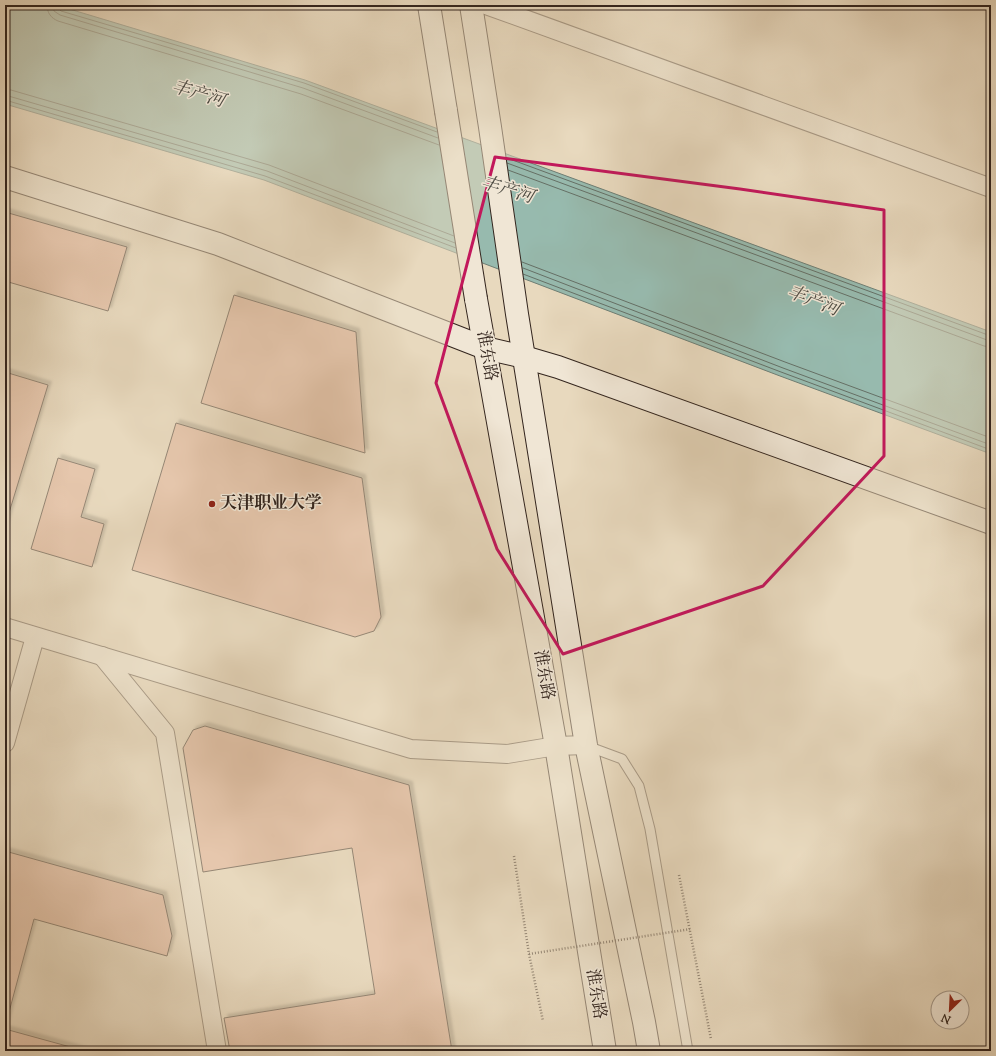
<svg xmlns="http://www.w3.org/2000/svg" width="996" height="1056" font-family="'Sorts Mill Goudy','Noto Serif SC',serif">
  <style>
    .water { fill: #97baae; stroke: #6f7e74 }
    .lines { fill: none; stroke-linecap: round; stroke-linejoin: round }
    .shore { stroke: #657066; stroke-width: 1 }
    .building { fill: #e4b29a; stroke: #33251e; filter: url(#shadow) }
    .lane-casing { stroke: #605246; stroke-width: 11 }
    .street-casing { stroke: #605246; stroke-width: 20 }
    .secondary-casing { stroke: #33251e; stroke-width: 24 }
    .path { stroke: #33251e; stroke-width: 2.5; stroke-dasharray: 1 2; stroke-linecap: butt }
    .lane { stroke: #f0e6d5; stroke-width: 9 }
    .street { stroke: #f0e6d5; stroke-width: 18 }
    .secondary { stroke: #f0e6d5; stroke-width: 22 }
    .secondary-bridge-casing { stroke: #33251e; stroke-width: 24; stroke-linecap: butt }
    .path-bridge { stroke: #33251e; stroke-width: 2.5; stroke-dasharray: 1 2; stroke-linecap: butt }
    .secondary-bridge { stroke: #f0e6d5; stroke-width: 22 }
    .marked { fill: none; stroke: #c2185b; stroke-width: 3; stroke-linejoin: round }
    .poi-dot { fill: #8f2418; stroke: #f0e6d5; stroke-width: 1.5 }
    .labels { text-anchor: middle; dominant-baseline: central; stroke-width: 3; stroke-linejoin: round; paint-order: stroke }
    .street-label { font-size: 17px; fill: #33251e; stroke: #f0e6d5 }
    .poi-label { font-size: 17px; font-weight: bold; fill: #33251e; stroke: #f0e6d5; text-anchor: start }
    .water-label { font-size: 18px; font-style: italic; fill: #4c4a42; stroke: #f0e6d5 }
  </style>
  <defs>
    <filter id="shadow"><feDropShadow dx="3.5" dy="-3.5" stdDeviation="1" flood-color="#0004"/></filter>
  </defs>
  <rect width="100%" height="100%" fill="#e8d9be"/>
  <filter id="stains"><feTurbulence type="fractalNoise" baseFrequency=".005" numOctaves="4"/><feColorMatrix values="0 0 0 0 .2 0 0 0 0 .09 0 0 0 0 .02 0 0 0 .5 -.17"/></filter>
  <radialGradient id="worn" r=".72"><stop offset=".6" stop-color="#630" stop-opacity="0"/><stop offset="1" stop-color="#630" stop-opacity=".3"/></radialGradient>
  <path class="water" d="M 5,5 L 56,5 L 305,80 L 991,332 L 991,454 L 780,376 L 264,180 L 5,104 Z"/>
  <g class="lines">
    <g class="shore">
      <path d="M 47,5 C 47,13 51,18 58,21 L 301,94 L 439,145"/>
      <path d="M 53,5 L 54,11 L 60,15 L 303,88 L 438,138"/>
      <path d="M 58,5 L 59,9 L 61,11 L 304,83 L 437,132"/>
      <path d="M 5,89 L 11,90 L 269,165 L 454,236"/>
      <path d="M 5,95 L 267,171 L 455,243"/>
      <path d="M 5,100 L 265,176 L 456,248"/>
      <path d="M 507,158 L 988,335 L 991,336"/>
      <path d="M 507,163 L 987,340 L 991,341"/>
      <path d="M 508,170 L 984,346 L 991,347"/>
      <path d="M 522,262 L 785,362 L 991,438"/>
      <path d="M 523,268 L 783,368 L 991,445"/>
      <path d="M 523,274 L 781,372 L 991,450"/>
    </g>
  </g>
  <g class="building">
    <path d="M 5,212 L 127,247 L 108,311 L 5,281 Z"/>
    <path d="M 234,295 L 356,332 L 365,453 L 201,403 Z"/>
    <path d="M 5,372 L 48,385 L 5,526 Z"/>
    <path d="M 176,423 L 362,478 L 381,617 L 374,631 L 355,637 L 132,570 Z"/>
    <path d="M 58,458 L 95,469 L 81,517 L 104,524 L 92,567 L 31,549 Z"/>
    <path d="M 205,726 L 409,785 L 452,1051 L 230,1051 L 224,1018 L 375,994 L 352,848 L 203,872 L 183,748 L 193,730 Z"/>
    <path d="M 5,851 L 163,895 L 172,936 L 167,956 L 34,919 L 5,1027 Z"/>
    <path d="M 5,1029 L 85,1051 L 5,1051 Z"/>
  </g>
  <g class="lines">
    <g class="lane-casing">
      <path id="lane" d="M 587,746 L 622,759 L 639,786 L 650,829 L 688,1051"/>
    </g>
    <g class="street-casing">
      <g id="street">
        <path d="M 486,5 L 991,188"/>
        <path d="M 5,627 L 411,749 L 507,754 L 556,746 L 586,745"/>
        <path d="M 102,656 L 165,733 L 217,1051"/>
        <path d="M 5,743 L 35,637"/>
      </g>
    </g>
    <g class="secondary-casing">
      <g id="secondary">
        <path d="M 429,5 L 446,111"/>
        <path d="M 471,5 L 490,127 L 517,314 L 586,745 L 644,1022 L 649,1051"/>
        <path d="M 5,177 L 218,244 L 485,348 L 524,357 L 558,367 L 991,523"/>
        <path d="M 476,299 L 556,746 L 605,1051"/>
      </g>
    </g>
    <g class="path">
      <path d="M 514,856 L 529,954 L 543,1021"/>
      <path d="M 679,875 L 711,1039"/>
    </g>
    <use href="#lane" class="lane"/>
    <use href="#street" class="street"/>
    <use href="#secondary" class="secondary"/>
    <g class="secondary-bridge-casing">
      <path id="secondary-bridge" d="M 446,111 L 476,299"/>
    </g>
    <path class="path-bridge" d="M 529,954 L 691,929"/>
    <use href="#secondary-bridge" class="secondary-bridge"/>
  </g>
  <path d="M0 0H996V1056H0ZM 495,157 L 740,189 L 884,210 L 884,456 L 763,586 L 563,654 L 497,549 L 436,383 Z" fill="#e8d9be" fill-opacity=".55" fill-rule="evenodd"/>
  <path class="marked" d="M 495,157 L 740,189 L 884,210 L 884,456 L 763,586 L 563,654 L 497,549 L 436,383 Z"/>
  <circle class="poi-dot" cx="212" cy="504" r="4"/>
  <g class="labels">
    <g class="street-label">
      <text transform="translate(486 356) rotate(80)">淮东路</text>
      <text transform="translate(543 675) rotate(80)">淮东路</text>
      <text transform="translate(595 994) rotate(81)">淮东路</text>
    </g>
    <g class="poi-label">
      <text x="220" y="504">天津职业大学</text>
    </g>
    <g class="water-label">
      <text transform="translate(198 95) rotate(17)">丰产河</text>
      <text transform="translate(507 191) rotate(17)">丰产河</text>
      <text transform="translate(813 302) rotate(21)">丰产河</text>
    </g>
  </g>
  <rect width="996" height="1056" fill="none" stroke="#e8d9be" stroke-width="20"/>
  <rect x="6" y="6" width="984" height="1044" fill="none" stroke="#33251e" stroke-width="2"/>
  <rect x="10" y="10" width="976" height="1036" fill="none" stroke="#33251e"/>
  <g transform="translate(950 1010) rotate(204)"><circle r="19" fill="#f0e6d5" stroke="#a4998c"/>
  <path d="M0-3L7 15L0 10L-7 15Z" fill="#8f2418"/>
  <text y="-6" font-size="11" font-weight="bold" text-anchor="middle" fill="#33251e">N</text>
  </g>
  <rect width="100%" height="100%" filter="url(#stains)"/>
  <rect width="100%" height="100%" fill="url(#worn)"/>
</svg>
